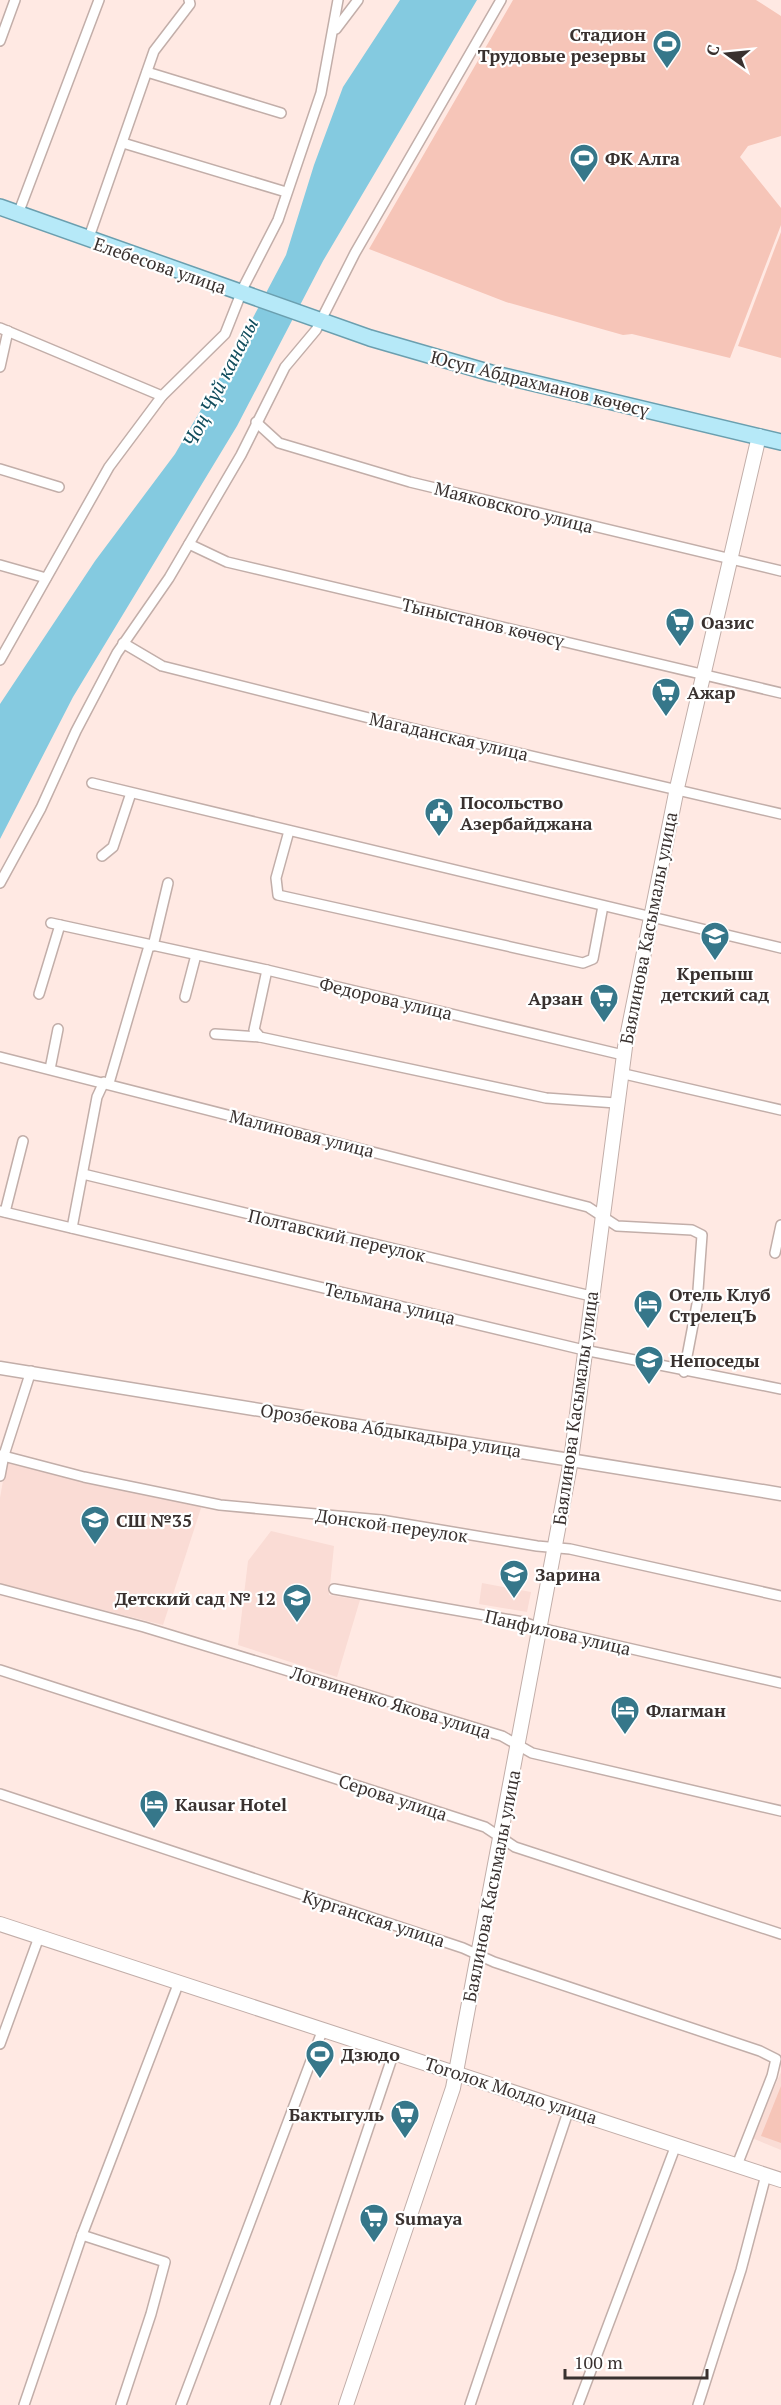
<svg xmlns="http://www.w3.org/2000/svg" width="781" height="2405" font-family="'PT Serif',serif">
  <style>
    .built { fill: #fadcd5 }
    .green { fill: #f6c5b8 }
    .water { fill: #84cae0 }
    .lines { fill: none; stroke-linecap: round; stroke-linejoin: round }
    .minor-casing { stroke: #c2aea9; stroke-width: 12 }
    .tertiary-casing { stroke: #c2aea9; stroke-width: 15 }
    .secondary-casing { stroke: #c2aea9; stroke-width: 16 }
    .primary-casing { stroke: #6b9faf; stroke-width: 18 }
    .minor { stroke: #fff; stroke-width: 9 }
    .tertiary { stroke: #fff; stroke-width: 12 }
    .secondary { stroke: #fff; stroke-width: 14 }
    .primary { stroke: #b6e9f8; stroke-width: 15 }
    .labels { text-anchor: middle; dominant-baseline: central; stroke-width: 4.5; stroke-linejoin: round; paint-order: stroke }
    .poi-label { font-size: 18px; font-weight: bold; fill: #39312f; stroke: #fff; text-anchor: start }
    .street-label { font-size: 18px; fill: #39312f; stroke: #fff }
    .water-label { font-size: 20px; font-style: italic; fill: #0f4c5c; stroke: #fff }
  </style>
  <rect width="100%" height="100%" fill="#ffe9e3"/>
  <g class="built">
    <path d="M 7,1458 L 202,1505 L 163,1625 L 0,1584 L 0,1498 Z"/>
    <path d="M 271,1531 L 334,1546 L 329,1595 L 360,1600 L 337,1677 L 238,1645 L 248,1561 Z"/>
    <path d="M 482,1583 L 531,1592 L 527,1612 L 479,1604 Z"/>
    <path d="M 781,2072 L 781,2150 L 752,2138 Z"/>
  </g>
  <g class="green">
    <path d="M 513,0 L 756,0 L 781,16 L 781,136 L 748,146 L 740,157 L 781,208 L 781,225 L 730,358 L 632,334 L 623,335 L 506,302 L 369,249 Z"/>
    <path d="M 781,232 L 781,358 L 738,346 Z"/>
    <path d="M 781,2086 L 781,2143 L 761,2136 Z"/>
  </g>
  <path class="water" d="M 400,0 L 477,0 L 323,261 L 237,426 L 73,697 L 0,839 L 0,704 L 95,561 L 175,454 L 237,348 L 286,255 L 314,165 L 343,87 Z"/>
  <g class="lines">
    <g class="minor-casing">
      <g id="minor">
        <path d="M 336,29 L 358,0"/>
        <path d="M 0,41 L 15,0"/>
        <path d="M 147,72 L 281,113"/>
        <path d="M 123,143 L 286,192"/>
        <path d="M 18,214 L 99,0"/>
        <path d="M 88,240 L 154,51 L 190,4 L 189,0"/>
        <path d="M 0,328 L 162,396"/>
        <path d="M 0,367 L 8,331"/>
        <path d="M 256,422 L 279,443 L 410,482 L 781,571"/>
        <path d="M 0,469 L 59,487"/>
        <path d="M 189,544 L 227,562 L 781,693"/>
        <path d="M 0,565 L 46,578"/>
        <path d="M 123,643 L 162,666 L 389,723 L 781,814"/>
        <path d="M 0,660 L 109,467 L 162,396 L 225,334 L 244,286 L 278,220 L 321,93 L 338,0"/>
        <path d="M 92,783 L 781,948"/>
        <path d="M 289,831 L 276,878 L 278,895 L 583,963 L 593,959 L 603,906"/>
        <path d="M 102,856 L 113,847 L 131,793"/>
        <path d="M 0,883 L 41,808 L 76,731 L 117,653 L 169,578 L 241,455 L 285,367 L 316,330 L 355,253 L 501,0"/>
        <path d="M 51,923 L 267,970 L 623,1055"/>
        <path d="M 153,946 L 168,883"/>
        <path d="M 267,970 L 254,1030 L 260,1037 L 546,1098 L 616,1103"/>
        <path d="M 39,994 L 60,925"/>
        <path d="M 185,997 L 196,955"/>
        <path d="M 215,1034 L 260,1037"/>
        <path d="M 0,1057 L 588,1207 L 617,1226 L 692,1230 L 702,1235 L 697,1304 L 684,1372"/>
        <path d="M 50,1069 L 58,1029"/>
        <path d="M 620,1073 L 781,1110"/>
        <path d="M 109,1083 L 149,946"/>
        <path d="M 83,1174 L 591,1296"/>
        <path d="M 0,1211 L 584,1350 L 781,1389"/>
        <path d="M 5,1212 L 23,1141"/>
        <path d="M 72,1228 L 97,1097 L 104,1082"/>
        <path d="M 775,1253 L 781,1225"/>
        <path d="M 0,1455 L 84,1477 L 220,1505 L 381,1520 L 537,1546 L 570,1549 L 781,1596"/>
        <path d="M 0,1476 L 4,1455 L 31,1371"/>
        <path d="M 0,1589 L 144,1627 L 502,1736 L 532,1753 L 781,1811"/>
        <path d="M 334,1589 L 523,1622 L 540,1628 L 781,1683"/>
        <path d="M 0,1670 L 485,1827 L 515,1847 L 781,1934"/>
        <path d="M 0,1794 L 463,1948 L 494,1962 L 760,2051 L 776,2059 L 772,2076 L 737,2165"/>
        <path d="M 0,2044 L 39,1937"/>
        <path d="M 82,2235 L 165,2262 L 151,2314 L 121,2405"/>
        <path d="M 24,2405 L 82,2235 L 179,1982"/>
        <path d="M 181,2405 L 323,2029"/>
        <path d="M 275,2405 L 394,2052"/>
        <path d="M 470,2405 L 569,2109"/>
        <path d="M 578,2405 L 676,2145"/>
        <path d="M 698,2405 L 741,2270 L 766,2175"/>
      </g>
    </g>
    <g class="tertiary-casing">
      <path id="tertiary" d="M 0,1368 L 781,1494"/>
    </g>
    <g class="secondary-casing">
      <g id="secondary">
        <path d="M 0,1924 L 781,2180"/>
        <path d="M 346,2405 L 453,2088 L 571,1460 L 625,1047 L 677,788 L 759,436"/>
      </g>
    </g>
    <g class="primary-casing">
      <path id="primary" d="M 0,207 L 370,338 L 491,373 L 781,442"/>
    </g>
    <use href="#minor" class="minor"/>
    <use href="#tertiary" class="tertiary"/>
    <use href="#secondary" class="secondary"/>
    <use href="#primary" class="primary"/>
  </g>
  <defs>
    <g id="stadium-pin" transform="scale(1.5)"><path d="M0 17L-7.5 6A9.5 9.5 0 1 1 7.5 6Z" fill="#36778a" stroke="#fff"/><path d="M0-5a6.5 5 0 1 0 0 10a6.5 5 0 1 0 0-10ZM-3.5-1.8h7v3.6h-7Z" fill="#fff"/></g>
    <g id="supermarket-pin" transform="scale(1.5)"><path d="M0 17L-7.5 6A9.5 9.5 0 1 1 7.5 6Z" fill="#36778a" stroke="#fff"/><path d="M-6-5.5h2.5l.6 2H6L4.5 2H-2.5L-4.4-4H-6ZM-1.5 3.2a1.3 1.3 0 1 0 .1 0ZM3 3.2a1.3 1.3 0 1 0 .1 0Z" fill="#fff"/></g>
    <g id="civic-pin" transform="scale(1.5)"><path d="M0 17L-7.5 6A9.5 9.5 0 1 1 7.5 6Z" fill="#36778a" stroke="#fff"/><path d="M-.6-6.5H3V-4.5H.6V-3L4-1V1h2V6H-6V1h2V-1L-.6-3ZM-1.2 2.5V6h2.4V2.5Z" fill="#fff"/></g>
    <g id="school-pin" transform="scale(1.5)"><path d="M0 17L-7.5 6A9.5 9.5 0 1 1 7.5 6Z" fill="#36778a" stroke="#fff"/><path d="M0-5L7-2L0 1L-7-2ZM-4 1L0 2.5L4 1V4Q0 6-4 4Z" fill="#fff"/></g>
    <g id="hotel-pin" transform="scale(1.5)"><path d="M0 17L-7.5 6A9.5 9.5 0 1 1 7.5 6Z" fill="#36778a" stroke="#fff"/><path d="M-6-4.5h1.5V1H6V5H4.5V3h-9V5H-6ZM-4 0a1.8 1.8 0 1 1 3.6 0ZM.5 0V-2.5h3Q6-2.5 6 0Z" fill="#fff"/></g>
  </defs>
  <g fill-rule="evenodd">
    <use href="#stadium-pin" x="667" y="44"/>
    <use href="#stadium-pin" x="584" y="158"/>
    <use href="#supermarket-pin" x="680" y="622"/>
    <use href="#supermarket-pin" x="666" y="692"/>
    <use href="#civic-pin" x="439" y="812"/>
    <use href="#school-pin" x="715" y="936"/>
    <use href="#supermarket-pin" x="604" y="998"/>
    <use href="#hotel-pin" x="648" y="1304"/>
    <use href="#school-pin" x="649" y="1360"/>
    <use href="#school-pin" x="95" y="1520"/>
    <use href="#school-pin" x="514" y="1574"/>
    <use href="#school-pin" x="297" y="1598"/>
    <use href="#hotel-pin" x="625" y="1710"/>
    <use href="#hotel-pin" x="154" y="1804"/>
    <use href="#stadium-pin" x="320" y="2054"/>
    <use href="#supermarket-pin" x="405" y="2114"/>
    <use href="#supermarket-pin" x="374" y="2218"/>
  </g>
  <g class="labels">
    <g class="poi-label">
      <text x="646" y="34" text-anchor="end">Стадион<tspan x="646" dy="21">Трудовые резервы</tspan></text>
      <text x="605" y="158">ФК Алга</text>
      <text x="701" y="622">Оазис</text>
      <text x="687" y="692">Ажар</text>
      <text x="460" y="802">Посольство<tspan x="460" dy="21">Азербайджана</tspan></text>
      <text x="715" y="973" text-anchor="middle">Крепыш<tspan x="715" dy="21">детский сад</tspan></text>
      <text x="583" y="998" text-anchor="end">Арзан</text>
      <text x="669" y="1294">Отель Клуб<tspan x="669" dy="21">СтрелецЪ</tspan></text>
      <text x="670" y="1360">Непоседы</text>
      <text x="116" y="1520">СШ №35</text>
      <text x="535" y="1574">Зарина</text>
      <text x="276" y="1598" text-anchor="end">Детский сад № 12</text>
      <text x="646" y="1710">Флагман</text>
      <text x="175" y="1804">Kausar Hotel</text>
      <text x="341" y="2054">Дзюдо</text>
      <text x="384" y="2114" text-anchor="end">Бактыгуль</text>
      <text x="395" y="2218">Sumaya</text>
    </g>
    <g class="street-label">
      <text transform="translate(160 265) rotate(19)">Елебесова улица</text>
      <text transform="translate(540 383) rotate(14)">Юсуп Абдрахманов көчөсү</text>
      <text transform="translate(514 507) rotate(14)">Маяковского улица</text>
      <text transform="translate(483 622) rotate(13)">Тыныстанов көчөсү</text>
      <text transform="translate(449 736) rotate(13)">Магаданская улица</text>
      <text transform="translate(648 928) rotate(-79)">Баялинова Касымалы улица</text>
      <text transform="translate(386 998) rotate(13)">Федорова улица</text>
      <text transform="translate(302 1133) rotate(14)">Малиновая улица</text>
      <text transform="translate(337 1235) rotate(13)">Полтавский переулок</text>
      <text transform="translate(390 1303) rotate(13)">Тельмана улица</text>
      <text transform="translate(575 1408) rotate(-82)">Баялинова Касымалы улица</text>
      <text transform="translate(391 1430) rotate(9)">Орозбекова Абдыкадыра улица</text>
      <text transform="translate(392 1525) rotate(8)">Донской переулок</text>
      <text transform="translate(558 1632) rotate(13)">Панфилова улица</text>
      <text transform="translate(391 1702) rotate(17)">Логвиненко Якова улица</text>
      <text transform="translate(393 1797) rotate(18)">Серова улица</text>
      <text transform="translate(491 1886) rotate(-79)">Баялинова Касымалы улица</text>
      <text transform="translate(374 1918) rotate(18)">Курганская улица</text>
      <text transform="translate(511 2090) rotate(18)">Тоголок Молдо улица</text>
    </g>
    <g class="water-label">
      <text transform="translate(220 382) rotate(-63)">Чоң Чүй каналы</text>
    </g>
  </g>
  <g transform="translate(727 54) rotate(285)" stroke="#ffffff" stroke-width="4.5" paint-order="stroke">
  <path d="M0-4.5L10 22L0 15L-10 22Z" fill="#39312f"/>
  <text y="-9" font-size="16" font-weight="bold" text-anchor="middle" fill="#39312f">С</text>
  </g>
  <path d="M565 2369v9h142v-9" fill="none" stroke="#39312f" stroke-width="3"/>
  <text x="574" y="2369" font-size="18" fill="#39312f" stroke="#ffffff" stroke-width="4.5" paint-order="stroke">100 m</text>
</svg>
